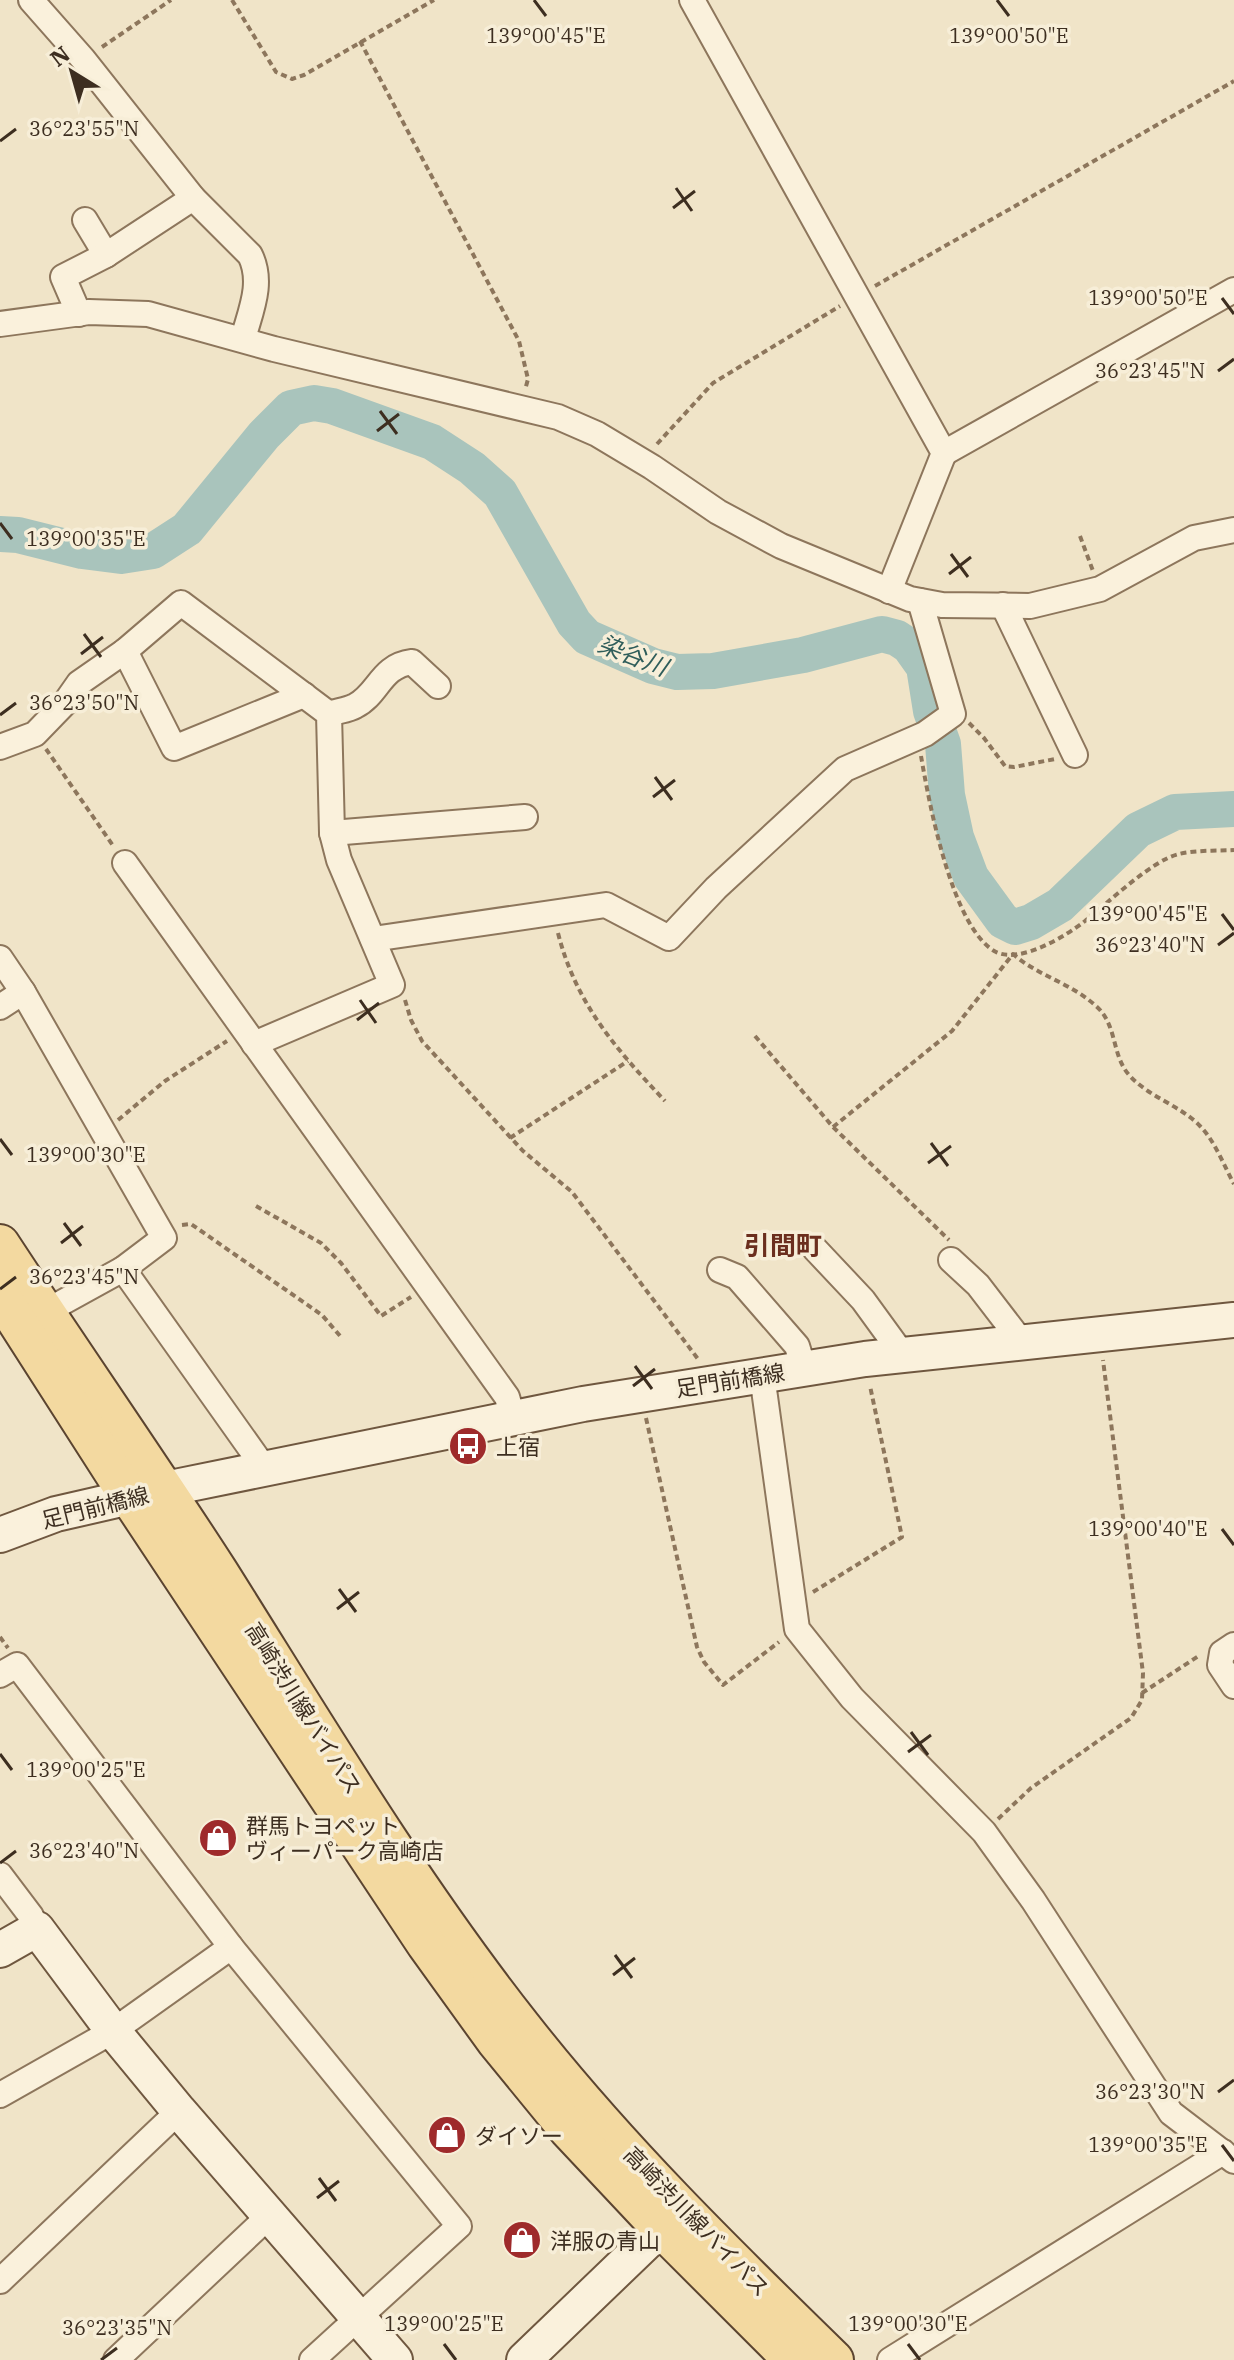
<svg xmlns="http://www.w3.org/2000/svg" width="1234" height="2360" font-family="'IBM Plex Serif','Noto Sans JP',serif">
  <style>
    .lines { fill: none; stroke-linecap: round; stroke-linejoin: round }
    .river { stroke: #a9c4bc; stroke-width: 36 }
    .street-casing { stroke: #8d765c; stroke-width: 28 }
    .secondary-casing { stroke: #6f573f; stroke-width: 38 }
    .primary-casing { stroke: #5b4430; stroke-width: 42 }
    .path { stroke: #8d765c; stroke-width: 4; stroke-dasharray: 6 4; stroke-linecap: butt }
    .street { stroke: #faf1dc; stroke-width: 24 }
    .secondary { stroke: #faf1dc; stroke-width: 34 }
    .primary { stroke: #f3d9a0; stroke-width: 38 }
    .ticks { fill: none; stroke: #3d2e20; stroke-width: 3 }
    .labels { text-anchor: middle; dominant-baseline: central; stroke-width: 7; stroke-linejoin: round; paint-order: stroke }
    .street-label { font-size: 22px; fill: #3d2e20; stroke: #f7eed8 }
    .poi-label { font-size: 22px; fill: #3d2e20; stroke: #f7eed8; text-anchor: start }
    .water-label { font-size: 24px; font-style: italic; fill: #2f5d5a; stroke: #f7eed8 }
    .quarter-label { font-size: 26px; font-weight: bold; fill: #6b2e1e; stroke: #f7eed8 }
    .ticks-label { font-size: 20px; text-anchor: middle; fill: #3d2e20; stroke: #f7eed8; stroke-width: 7; stroke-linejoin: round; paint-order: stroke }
  </style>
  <rect width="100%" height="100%" fill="#f0e4c8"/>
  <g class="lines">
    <path class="river" d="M 0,534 L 18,535 L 82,551 L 121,556 L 153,551 L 187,529 L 264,435 L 291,408 L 314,403 L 332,406 L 432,442 L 472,468 L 500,493 L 574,623 L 587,637 L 653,666 L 677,672 L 713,671 L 803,655 L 882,634 L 897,638 L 909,646 L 924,667 L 931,711 L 943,744 L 947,795 L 956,837 L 971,877 L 1003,921 L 1015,927 L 1031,922 L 1060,905 L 1138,830 L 1175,812 L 1234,809"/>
    <g class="street-casing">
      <g id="street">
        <path d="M 31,0 L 83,59 L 193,198 L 250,255 C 264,283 250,312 243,339"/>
        <path d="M 692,0 L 944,453 L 889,591"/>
        <path d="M 85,220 L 106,255"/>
        <path d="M 79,314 L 63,277 L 106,255 L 193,198"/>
        <path d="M 0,324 L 89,312 L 148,314 L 274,349 L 558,417 L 597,434 L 652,467 L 718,512 L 781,546 L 910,599 L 942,605 L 1030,606 L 1100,589 L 1194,538 L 1234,530"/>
        <path d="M 944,453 L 1234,290"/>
        <path d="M 1003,605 L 1075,755"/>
        <path d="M 125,651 L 174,748 L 304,695"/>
        <path d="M 329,714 C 337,711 348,710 355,706 C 379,694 380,666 412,662 L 438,686"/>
        <path d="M 0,747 L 35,734 L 65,703 L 79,683 L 125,651 L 181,603 L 329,714 L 332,833 L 339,860 L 392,985 L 254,1044"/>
        <path d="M 332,833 L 525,817"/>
        <path d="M 125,863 L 507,1397 L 513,1417"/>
        <path d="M 373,939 L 606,905 L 669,938 L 716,888 L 845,769 L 925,734 L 953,714 L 920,601"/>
        <path d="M 0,958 L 23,992 L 164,1238 L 123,1269 L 265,1469"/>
        <path d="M 0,1007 L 23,992"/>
        <path d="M 815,1249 L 863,1300 L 903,1355"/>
        <path d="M 951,1260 L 978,1285 L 1021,1341"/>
        <path d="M 720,1270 L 737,1277 L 797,1346 L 804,1369"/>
        <path d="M 45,1312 L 123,1269"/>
        <path d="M 762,1375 L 797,1629 L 852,1698 L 984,1832 L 1033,1900 L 1171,2113 L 1234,2161"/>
        <path d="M 1234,1645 L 1222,1653 L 1220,1665 L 1234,1686"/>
        <path d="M 0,1675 L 17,1665 L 231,1947 L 459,2226 L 312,2360"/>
        <path d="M 0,1875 L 31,1916 L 37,1929"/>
        <path d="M 0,2095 L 113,2031 L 231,1947"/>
        <path d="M 0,2281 L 179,2111"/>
        <path d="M 116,2360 L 269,2216"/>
        <path d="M 890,2360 L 1223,2152"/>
      </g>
    </g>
    <g class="secondary-casing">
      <g id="secondary">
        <path d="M 0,1535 L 56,1514 L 165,1489 L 583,1404 L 865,1359 L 1234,1320"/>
        <path d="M 0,1950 L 37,1929 L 113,2031 L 179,2111 L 395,2360"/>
        <path d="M 524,2360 L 679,2211"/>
      </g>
    </g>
    <g class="primary-casing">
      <g id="primary">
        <path d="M 0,1244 C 72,1354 147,1461 218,1571 C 315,1725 409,1884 522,2027 C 616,2147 725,2254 834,2360"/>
        <path d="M 0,1295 L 130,1498 L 426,1944 L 496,2041 L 568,2129 L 661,2228 L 793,2360"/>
      </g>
    </g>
    <g class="path">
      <path d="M 232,0 L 276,72 L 292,79 L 304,75 L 434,0"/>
      <path d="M 360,41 L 519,341 L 528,379 L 525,390"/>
      <path d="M 102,47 L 171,0"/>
      <path d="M 875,286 L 1234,81"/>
      <path d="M 657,444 L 713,383 L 840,306"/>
      <path d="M 1080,536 L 1093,571"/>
      <path d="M 969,723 L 984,738 L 1005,766 L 1014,767 L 1055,759"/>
      <path d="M 46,749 L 114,847"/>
      <path d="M 921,756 C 929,802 952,929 996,952 C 1020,964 1066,936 1085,921 C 1108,903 1152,860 1179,854 C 1196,850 1216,851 1234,850"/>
      <path d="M 558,933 C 576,1004 616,1049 665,1101"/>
      <path d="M 405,1000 L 411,1020 L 422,1041 L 523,1151 L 572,1192 L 698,1359"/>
      <path d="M 755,1036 L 833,1127 L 949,1240"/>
      <path d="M 118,1120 L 165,1081 L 227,1041"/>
      <path d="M 833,1127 L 952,1031 L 1013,954 C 1038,976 1071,983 1096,1006 C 1118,1025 1111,1056 1130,1076 C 1149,1097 1181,1106 1200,1126 C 1215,1141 1224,1166 1234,1184"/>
      <path d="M 510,1138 L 628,1061"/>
      <path d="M 256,1206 L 321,1243 L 341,1263 L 381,1316 L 411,1297"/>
      <path d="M 182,1225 L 191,1224 L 322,1315 L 341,1337"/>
      <path d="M 646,1418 L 697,1647 L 704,1662 L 723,1685 L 779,1642"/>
      <path d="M 813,1592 L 902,1537 L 870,1386"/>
      <path d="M 0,1637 L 8,1648"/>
      <path d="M 1142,1693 L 1200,1655"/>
      <path d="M 998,1819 L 1031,1788 L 1131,1718 L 1142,1700 L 1143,1673 L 1103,1360"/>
    </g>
    <use href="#street" class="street"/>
    <use href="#secondary" class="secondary"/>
    <use href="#primary" class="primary"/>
  </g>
  <path class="ticks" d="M 534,0 L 546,16M 997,0 L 1009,16M 0,141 L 16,129M 676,188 L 692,211M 673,208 L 695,191M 1222,298 L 1234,314M 1218,371 L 1234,359M 380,411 L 397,434M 377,431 L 399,414M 0,523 L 12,539M 951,554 L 968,577M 949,574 L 971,557M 84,634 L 101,657M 81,654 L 103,637M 0,715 L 16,703M 655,777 L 672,800M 653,797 L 675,780M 1222,914 L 1234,930M 1218,945 L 1234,933M 360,1000 L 376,1023M 357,1020 L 379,1003M 0,1139 L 12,1155M 931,1143 L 948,1166M 928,1163 L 951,1146M 64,1223 L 81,1246M 61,1243 L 83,1226M 0,1289 L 16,1277M 635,1366 L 652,1389M 633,1386 L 655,1369M 1222,1529 L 1234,1545M 339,1589 L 356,1612M 337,1609 L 359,1592M 911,1732 L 928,1755M 908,1752 L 931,1735M 0,1754 L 12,1770M 0,1863 L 16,1851M 615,1955 L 632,1978M 613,1975 L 635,1958M 1218,2092 L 1234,2080M 1222,2145 L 1234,2161M 319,2178 L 336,2201M 317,2198 L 339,2181M 444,2344 L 456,2360M 908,2344 L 920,2360M 101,2360 L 117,2348"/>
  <defs>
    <g id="bus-disc" transform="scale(2)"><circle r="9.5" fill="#9e2a2b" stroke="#f7eed8"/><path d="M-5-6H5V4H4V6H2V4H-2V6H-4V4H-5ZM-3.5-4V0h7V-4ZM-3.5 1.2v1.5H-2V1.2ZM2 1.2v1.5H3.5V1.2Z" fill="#fff"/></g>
    <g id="shop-disc" transform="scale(2)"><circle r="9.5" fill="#9e2a2b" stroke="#f7eed8"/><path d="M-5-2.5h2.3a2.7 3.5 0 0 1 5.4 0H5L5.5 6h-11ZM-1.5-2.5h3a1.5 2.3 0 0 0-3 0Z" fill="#fff"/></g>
  </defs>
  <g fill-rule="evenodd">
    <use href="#bus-disc" x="468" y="1446"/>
    <use href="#shop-disc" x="218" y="1838"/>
    <use href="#shop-disc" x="447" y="2135"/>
    <use href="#shop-disc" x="522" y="2240"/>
  </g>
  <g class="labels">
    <g class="street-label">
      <text transform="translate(730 1380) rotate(-9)">足門前橋線</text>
      <text transform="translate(95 1507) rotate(-14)">足門前橋線</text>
      <text transform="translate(304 1708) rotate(58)">高崎渋川線バイパス</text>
      <text transform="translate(697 2221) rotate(46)">高崎渋川線バイパス</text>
    </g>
    <g class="poi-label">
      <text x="496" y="1446">上宿</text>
      <text x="246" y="1825">群馬トヨペット<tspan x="246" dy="25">ヴィーパーク高崎店</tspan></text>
      <text x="475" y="2135">ダイソー</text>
      <text x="550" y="2240">洋服の青山</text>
    </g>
    <g class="water-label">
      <text transform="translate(633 655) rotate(21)">染谷川</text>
    </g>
    <g class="quarter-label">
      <text x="783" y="1245">引間町</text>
    </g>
  </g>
  <g class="ticks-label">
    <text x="546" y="43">139°00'45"E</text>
    <text x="1009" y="43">139°00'50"E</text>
    <text x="84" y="136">36°23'55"N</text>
    <text x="1148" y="305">139°00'50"E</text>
    <text x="1150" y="378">36°23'45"N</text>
    <text x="86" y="546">139°00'35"E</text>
    <text x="84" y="710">36°23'50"N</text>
    <text x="1148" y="921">139°00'45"E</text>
    <text x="1150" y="952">36°23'40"N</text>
    <text x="86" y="1162">139°00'30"E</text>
    <text x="84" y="1284">36°23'45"N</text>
    <text x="1148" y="1536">139°00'40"E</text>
    <text x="86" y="1777">139°00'25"E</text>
    <text x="84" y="1858">36°23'40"N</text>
    <text x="1150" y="2099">36°23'30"N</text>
    <text x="1148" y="2152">139°00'35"E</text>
    <text x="444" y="2331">139°00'25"E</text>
    <text x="908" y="2331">139°00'30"E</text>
    <text x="117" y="2335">36°23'35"N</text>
  </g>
  <g transform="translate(72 72) rotate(323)" stroke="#f7eed8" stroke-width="6" paint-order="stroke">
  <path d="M0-6L14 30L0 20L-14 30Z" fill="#3d2e20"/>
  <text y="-12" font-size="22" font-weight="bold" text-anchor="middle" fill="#3d2e20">N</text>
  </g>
</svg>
